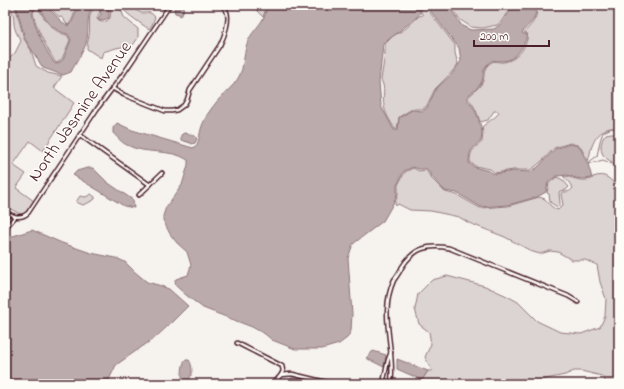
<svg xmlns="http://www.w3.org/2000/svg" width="624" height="389" font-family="'Indie Flower',sans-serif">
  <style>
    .green { fill: #dcd4d2; stroke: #937a7e }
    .water { fill: #bbabac; stroke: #8e7378; fill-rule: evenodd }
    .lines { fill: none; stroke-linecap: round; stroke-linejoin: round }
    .stream { stroke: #8e7378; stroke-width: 1 }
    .street-casing { stroke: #4a1f2b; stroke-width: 5.5 }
    .street { stroke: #fdfcf7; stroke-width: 2.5 }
    .labels { text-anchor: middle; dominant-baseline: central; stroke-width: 3; stroke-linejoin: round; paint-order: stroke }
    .street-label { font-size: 18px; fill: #4a1f2b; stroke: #fdfcf7 }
  </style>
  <rect width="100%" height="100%" fill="#f6f3ef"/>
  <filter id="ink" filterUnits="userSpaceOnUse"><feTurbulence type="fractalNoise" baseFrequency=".025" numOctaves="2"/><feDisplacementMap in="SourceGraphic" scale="8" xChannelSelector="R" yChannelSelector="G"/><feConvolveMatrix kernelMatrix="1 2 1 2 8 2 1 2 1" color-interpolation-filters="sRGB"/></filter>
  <g filter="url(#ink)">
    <g class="green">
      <path d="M 5,5 L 15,5 L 24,39 L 31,50 L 36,66 L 48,73 L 62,76 L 54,88 L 74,103 L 43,151 L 30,141 L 13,165 L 26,174 L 16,188 L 34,201 L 26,212 L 22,215 L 5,206 L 5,67 L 9,59 L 15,53 L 21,41 C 19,37 16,33 15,29 C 12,20 17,11 5,6 Z"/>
      <path d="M 47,5 L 76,5 C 74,12 74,19 68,25 L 65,22 L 64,19 L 61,17 L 58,16 Z"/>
      <path d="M 112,5 L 119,5 L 124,17 L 138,29 L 138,38 L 133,45 L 116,48 L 103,52 L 101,58 L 87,49 C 87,44 88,41 89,36 C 91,26 86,13 96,7 C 103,10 98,14 97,19 C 100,24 107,22 110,18 L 111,10 Z"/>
      <path d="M 124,5 L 131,5 C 134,7 136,11 139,12 C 146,15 149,9 155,17 L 152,25 L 149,29 C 140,23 129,16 122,8 Z"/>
      <path d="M 252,5 L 265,5 L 265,11 L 263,17 L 256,10 Z"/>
      <path d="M 417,5 L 424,5 L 455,45 L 455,53 L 458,64 L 451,73 L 435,89 L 426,107 L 422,109 L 412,109 L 399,117 L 397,129 L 395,129 C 391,122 385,114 384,105 C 382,97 386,88 381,80 L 385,53 L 385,44 L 393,36 L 405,29 L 419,16 L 423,15 L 421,13 L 421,8 Z"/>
      <path d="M 450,5 L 508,5 L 508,11 L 501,22 L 497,25 L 483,28 L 471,27 L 459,19 Z"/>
      <path d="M 532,5 L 619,5 L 619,128 C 606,126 597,133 592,146 C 590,151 590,156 588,161 L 580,146 L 570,143 L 554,148 L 542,161 L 531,170 L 513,170 L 495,173 L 490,169 L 475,166 L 470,162 C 470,151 473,149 482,142 L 483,133 L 482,127 C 487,122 494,119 499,113 L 498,111 L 494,111 L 488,120 L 480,122 C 478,115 474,103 468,99 L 468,97 C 473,93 481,86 483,81 C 485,76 483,71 487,66 C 495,58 495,63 504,62 C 514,60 521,54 525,45 C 527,41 528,37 527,33 L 524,33 C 530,25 535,23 537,12 Z"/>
      <path d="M 36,7 L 38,8 C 45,20 52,32 67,35 L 70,40 L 62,59 L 57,63 L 55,62 C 46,46 37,31 33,13 Z"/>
      <path d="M 611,133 L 617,134 L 619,138 L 619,165 C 610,161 601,158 601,147 C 601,142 603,137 606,134 Z"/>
      <path d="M 413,168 L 419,171 L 426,170 L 431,178 L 445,192 L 457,195 L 480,208 L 508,206 L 539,197 L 545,199 L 551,206 L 555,209 L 558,210 L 563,205 L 561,194 L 562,192 C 567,192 570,192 573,188 L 567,180 L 563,176 C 568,176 571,178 576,179 C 582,181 587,180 592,179 L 593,177 C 607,172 608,180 618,185 C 618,193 615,194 619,203 L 619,384 L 607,384 L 602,376 L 581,371 L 574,371 L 565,375 L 541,380 L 535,384 L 418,384 L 422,380 L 428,371 L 432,371 L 425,357 L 431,344 L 429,332 L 419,324 L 415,309 L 418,294 L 432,280 L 447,276 L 485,286 L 507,296 L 518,302 L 537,321 L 560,332 L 581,334 L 600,327 L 605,316 L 606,299 L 600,282 L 597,265 L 585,260 L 572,260 L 558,252 L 550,251 L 540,254 L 533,252 L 505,237 L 469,223 L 459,217 L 431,211 L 410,210 L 398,204 L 396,206 L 395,203 L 398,194 L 398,185 L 405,172 Z"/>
      <path d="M 557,177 L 563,180 L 569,187 L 566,190 L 560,191 L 559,192 L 560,204 L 559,206 L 557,207 L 550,202 L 549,194 L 547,193 L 549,183 Z"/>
      <path d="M 91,194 L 95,197 L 95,199 L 88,203 L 83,205 L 76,202 L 80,196 L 86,197 Z"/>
      <path d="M 293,377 L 314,384 L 285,384 Z"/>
    </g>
    <g class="water">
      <path d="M 16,5 L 45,5 L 61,21 L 68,26 C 75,20 75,13 78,5 L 111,5 L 109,10 L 109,18 L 100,21 L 98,19 L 101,14 L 100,8 L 96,5 C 84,11 90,32 86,43 C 83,53 76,62 71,72 L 63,75 L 43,68 L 25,39 ZM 36,6 C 41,9 43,15 46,19 C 51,27 59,32 68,34 L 71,40 L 63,60 L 57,64 L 54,63 C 44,47 36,31 32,13 Z"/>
      <path d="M 176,5 L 185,5 L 184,7 L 182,15 L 180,16 L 179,14 L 175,13 L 174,9 Z"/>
      <path d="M 266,5 L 411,5 L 420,9 L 420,13 L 416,18 L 383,44 L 379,82 L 381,106 L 394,130 L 398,130 L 399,118 L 412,110 L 422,111 L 427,108 L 436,89 L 452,74 L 461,61 L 459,48 L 426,5 L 448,5 L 462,26 L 471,30 L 494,29 L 502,23 L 509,12 L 509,5 L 531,5 L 531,7 L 536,12 C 533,25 528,23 522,33 L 523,34 L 527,34 L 527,36 C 523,48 516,60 503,61 C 494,61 493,58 486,66 C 482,71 484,75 482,81 C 480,86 472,93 467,96 L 467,100 C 474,104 481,124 482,132 C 482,135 481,138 481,141 C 471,149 469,151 469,163 L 474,167 L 489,171 L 494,174 L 514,171 L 531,172 L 538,167 L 555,149 L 570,144 L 579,146 L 588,164 L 592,178 L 583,179 L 576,178 L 567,175 L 557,176 L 548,182 L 546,192 L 537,197 L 508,205 L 481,207 L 457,193 L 445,191 L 432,177 L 427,169 L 419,169 L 413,167 L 404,171 L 397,185 L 397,194 L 394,202 L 383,221 L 353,244 L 348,258 L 352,314 L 351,331 L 347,338 L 339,344 L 322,349 L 295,349 L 272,340 L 265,334 L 252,327 L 203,308 L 186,295 L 176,286 L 175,281 L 176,279 L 188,275 L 191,265 L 187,252 L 177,243 L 170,234 L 163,220 L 163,216 L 166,207 L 182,185 L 188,165 L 188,160 C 170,148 145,155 127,145 C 122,143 117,137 113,133 L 113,128 L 117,123 L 132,130 L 193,148 C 200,145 199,133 202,126 C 203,123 205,119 207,115 C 211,109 216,102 222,96 C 227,91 233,86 237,80 C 246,67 242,50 250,37 C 256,27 268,18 266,5 Z"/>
      <path d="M 184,133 C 189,134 195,134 197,139 L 195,143 L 192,144 C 188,141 184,142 181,140 L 181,135 Z"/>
      <path d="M 87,168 L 93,168 L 107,182 L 133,200 L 134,208 L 124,206 L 73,175 L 77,171 Z"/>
      <path d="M 32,230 L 62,243 L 91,253 L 116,258 L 125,262 L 135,272 L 147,282 L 158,285 L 169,289 L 188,306 L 171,323 L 156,337 L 116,365 L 107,384 L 5,384 L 5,239 L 16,235 Z"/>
      <path d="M 373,351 L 386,355 L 384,367 L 366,358 Z"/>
      <path d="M 397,359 L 428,371 L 422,380 L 397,369 Z"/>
      <path d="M 185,360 L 189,360 C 193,366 193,375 188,381 L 185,381 L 182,379 C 182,373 182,365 185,360 Z"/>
    </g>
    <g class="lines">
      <g class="stream">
        <path d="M 588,163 L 597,156 L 600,141 L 603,132 L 612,128 L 619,134"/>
        <path d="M 588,164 L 603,160 L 619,167"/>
      </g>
      <g class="street-casing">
        <g id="street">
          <path d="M 112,88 L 124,95 L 165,111 L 172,111 L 177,110 L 184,105 L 187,100 L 190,90 L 220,45 C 224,37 231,19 226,10 C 226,9 222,6 222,5"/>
          <path d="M 80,135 L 150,185"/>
          <path d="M 139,195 L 162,173"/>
          <path d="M 5,212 C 13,216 20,220 28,213 L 97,109 L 124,73 L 170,5"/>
          <path d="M 5,227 L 9,224 L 15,217"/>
          <path d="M 237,343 L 282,366 L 283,371 L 281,375"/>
          <path d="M 273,384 L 281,375 L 292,374 L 334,384"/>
          <path d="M 383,384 L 388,360 L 391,352"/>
          <path d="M 391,384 C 396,350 378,314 394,280 C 397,276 400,272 402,267 C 414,248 428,244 449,248 L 568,296 L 578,302"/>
        </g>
      </g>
      <use href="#street" class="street"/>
    </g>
  </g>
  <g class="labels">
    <g class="street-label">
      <text transform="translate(81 112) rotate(-55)">North Jasmine Avenue</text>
    </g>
  </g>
  <rect width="624" height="389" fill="none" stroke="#fdfcf7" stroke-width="20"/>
  <rect x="10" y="10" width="604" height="369" fill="none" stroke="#4a1f2b" stroke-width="1.5" filter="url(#ink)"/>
  <path d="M474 40v6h75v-6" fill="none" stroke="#4a1f2b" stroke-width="2"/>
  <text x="480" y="40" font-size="12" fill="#4a1f2b" stroke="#fdfcf7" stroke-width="3" paint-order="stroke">200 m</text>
</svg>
